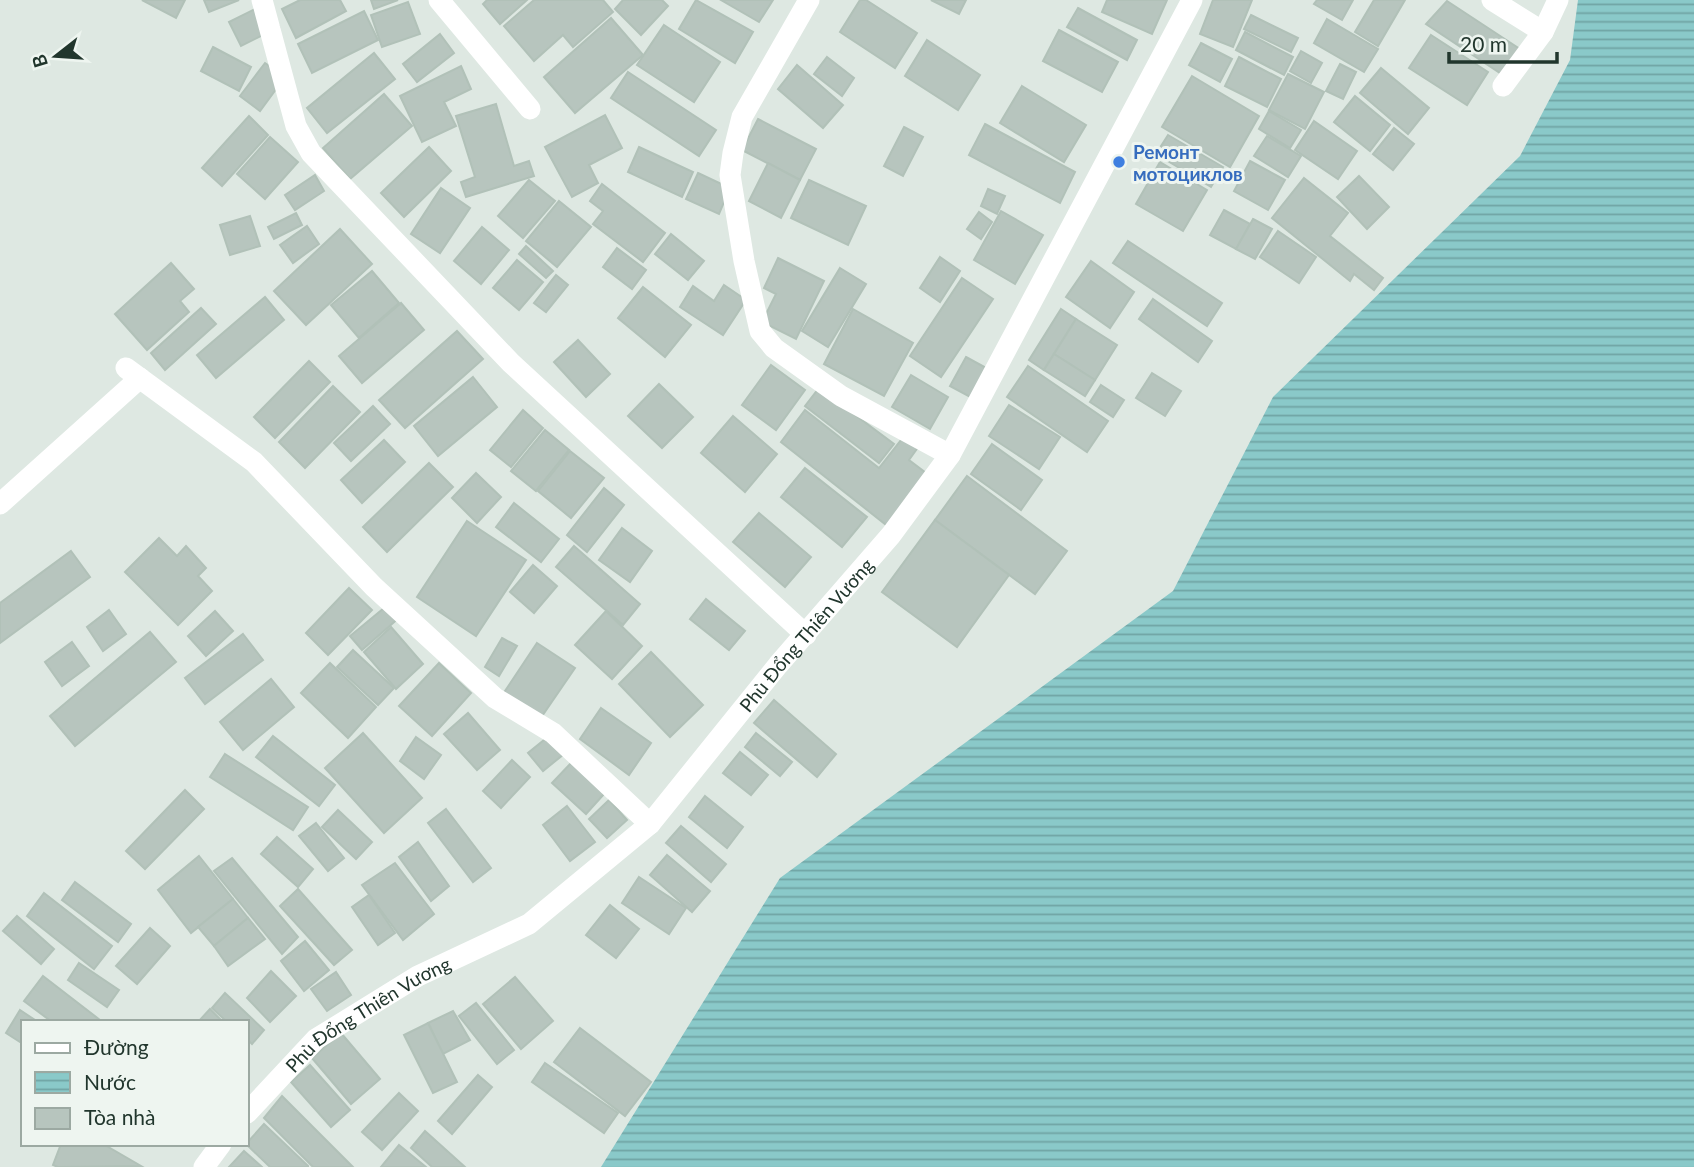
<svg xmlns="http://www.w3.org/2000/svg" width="1694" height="1167" font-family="Lato,sans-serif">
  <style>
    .water { fill: url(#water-rules) }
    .building { fill: #b7c5be; stroke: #b1c1b8; stroke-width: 2 }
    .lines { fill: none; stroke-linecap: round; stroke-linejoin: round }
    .minor { stroke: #fff; stroke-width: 21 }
    .shop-dot { fill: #3f7fe0; stroke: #eef5f0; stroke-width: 2.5 }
    .labels { text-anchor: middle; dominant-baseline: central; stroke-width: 6; stroke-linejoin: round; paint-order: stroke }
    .shop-label { font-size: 19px; font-weight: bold; fill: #366cbe; stroke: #eef5f0; text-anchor: start }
    .street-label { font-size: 19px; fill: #21362d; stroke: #eef5f0 }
  </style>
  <defs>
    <pattern id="water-rules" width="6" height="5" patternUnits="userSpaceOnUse" patternTransform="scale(1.75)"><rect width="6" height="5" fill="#8ac9c9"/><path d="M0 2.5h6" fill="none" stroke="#70a4a4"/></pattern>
  </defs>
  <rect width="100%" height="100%" fill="#dee8e2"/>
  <path class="water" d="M 1578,0 L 1694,0 L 1694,1167 L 601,1167 L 780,878 L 1173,591 L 1273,397 L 1520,156 L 1570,60 Z"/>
  <g class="building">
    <path d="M 142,0 L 185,0 L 176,18 Z"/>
    <path d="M 204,0 L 239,0 L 209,12 Z"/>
    <path d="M 300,0 L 340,0 L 346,11 L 296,38 L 282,9 Z"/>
    <path d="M 371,0 L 398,0 L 374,9 Z"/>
    <path d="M 487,0 L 527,0 L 500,24 L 483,4 Z"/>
    <path d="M 534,0 L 603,0 L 613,12 L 573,47 L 563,35 L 534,61 L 504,26 Z"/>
    <path d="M 623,0 L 662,0 L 668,6 L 641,35 L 615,9 Z"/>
    <path d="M 696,0 L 753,32 L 735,63 L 679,29 Z"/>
    <path d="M 721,0 L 773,0 L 759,22 Z"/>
    <path d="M 860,0 L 866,0 L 917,33 L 895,68 L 840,32 Z"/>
    <path d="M 931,0 L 966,0 L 959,14 Z"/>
    <path d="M 1107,0 L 1167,0 L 1152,34 L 1102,12 Z"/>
    <path d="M 1213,0 L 1252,0 L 1233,47 L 1200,34 Z"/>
    <path d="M 1317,0 L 1353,0 L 1342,20 L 1314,4 Z"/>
    <path d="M 1374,0 L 1405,0 L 1378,46 L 1355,32 Z"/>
    <path d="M 1447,1 L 1520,49 L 1506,77 L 1426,24 Z"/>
    <path d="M 408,2 L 420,34 L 382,47 L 371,15 Z"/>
    <path d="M 267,3 L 279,27 L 241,46 L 229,22 Z"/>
    <path d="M 1078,8 L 1137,40 L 1127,60 L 1067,27 Z"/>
    <path d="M 364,11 L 378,40 L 312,73 L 298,44 Z"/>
    <path d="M 1251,15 L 1298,38 L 1291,52 L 1244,29 Z"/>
    <path d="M 611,18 L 643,55 L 575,113 L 544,77 Z"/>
    <path d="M 1327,19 L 1378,49 L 1364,72 L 1314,43 Z"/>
    <path d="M 664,25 L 720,62 L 694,102 L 637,65 Z"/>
    <path d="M 1059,30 L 1118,62 L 1102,92 L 1043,61 Z"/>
    <path d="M 1245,32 L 1293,57 L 1284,75 L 1236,50 Z"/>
    <path d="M 440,34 L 454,53 L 417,82 L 403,64 Z"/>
    <path d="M 1431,35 L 1488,72 L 1467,105 L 1409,68 Z"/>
    <path d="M 927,40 L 980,75 L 958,110 L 905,76 Z"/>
    <path d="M 1201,43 L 1232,59 L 1220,82 L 1189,65 Z"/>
    <path d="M 213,47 L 251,67 L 239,91 L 201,71 Z"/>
    <path d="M 1301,51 L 1322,63 L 1311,83 L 1290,71 Z"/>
    <path d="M 374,53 L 395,79 L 327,133 L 307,108 Z"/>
    <path d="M 827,57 L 854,78 L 842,96 L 814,74 Z"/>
    <path d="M 1239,57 L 1281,79 L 1267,107 L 1225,86 Z"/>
    <path d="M 265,63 L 285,77 L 260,111 L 240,96 Z"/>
    <path d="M 1340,64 L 1356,72 L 1343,99 L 1326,91 Z"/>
    <path d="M 797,65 L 843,105 L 823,128 L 778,89 Z"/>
    <path d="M 461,66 L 471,89 L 444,102 L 456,126 L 422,142 L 400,96 Z"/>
    <path d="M 1381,68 L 1429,108 L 1408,134 L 1360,93 Z"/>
    <path d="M 628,72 L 716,130 L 699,156 L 611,98 Z"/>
    <path d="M 1288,74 L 1324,92 L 1305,129 L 1269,110 Z"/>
    <path d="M 1192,76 L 1259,116 L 1230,167 L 1162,127 Z"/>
    <path d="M 1022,86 L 1086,125 L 1064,162 L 1000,123 Z"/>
    <path d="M 384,94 L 412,126 L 350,179 L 323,148 Z"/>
    <path d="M 1355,96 L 1390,125 L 1370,151 L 1334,122 Z"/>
    <path d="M 496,104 L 514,166 L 529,161 L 534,176 L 466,197 L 461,182 L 475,177 L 456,116 Z"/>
    <path d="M 1269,111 L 1301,130 L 1290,148 L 1259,129 Z"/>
    <path d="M 605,115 L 622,148 L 589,165 L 598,183 L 572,197 L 545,147 Z"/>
    <path d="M 249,116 L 268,135 L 222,186 L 202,168 Z"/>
    <path d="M 758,119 L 816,149 L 800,180 L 742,150 Z"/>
    <path d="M 1314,121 L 1357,151 L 1338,179 L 1295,150 Z"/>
    <path d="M 985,124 L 1075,172 L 1060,203 L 969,155 Z"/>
    <path d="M 904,127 L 923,137 L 903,176 L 884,166 Z"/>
    <path d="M 1394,128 L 1414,144 L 1393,170 L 1373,154 Z"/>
    <path d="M 1168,135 L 1223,167 L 1211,187 L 1156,154 Z"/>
    <path d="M 1267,136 L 1301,156 L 1288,177 L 1254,156 Z"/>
    <path d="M 270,137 L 298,162 L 265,199 L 237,174 Z"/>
    <path d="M 429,147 L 451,171 L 404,217 L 381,193 Z"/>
    <path d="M 639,147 L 693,172 L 682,197 L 628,172 Z"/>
    <path d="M 1250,161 L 1285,180 L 1268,210 L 1234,191 Z"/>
    <path d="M 1160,162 L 1207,190 L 1183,231 L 1136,204 Z"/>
    <path d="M 768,163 L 800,180 L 781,218 L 749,201 Z"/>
    <path d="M 698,173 L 730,188 L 719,214 L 686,199 Z"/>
    <path d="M 315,175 L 324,191 L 295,210 L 285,195 Z"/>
    <path d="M 1359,176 L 1389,207 L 1367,229 L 1337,197 Z"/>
    <path d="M 1304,178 L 1348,213 L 1330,236 L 1383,278 L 1374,290 L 1354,274 L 1350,281 L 1272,218 Z"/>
    <path d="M 529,180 L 555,201 L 523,238 L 498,216 Z"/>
    <path d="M 809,180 L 866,206 L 848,245 L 791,218 Z"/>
    <path d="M 602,184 L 665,233 L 643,262 L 593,224 L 603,211 L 590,201 Z"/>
    <path d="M 441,188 L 470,208 L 440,253 L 411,234 Z"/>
    <path d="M 988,189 L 1005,196 L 997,214 L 981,206 Z"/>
    <path d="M 559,201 L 591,227 L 557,267 L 526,241 Z"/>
    <path d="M 1224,210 L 1250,224 L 1236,249 L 1210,235 Z"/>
    <path d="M 1001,211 L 1043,235 L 1015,284 L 974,260 Z"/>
    <path d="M 979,212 L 992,222 L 981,239 L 967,229 Z"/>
    <path d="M 296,213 L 302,225 L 274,239 L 268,227 Z"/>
    <path d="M 250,216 L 260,246 L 230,255 L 220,225 Z"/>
    <path d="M 1253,219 L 1272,229 L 1255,259 L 1236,249 Z"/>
    <path d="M 307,226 L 319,244 L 293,263 L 280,245 Z"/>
    <path d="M 482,227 L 509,250 L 481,284 L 454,261 Z"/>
    <path d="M 340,229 L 372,264 L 306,325 L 274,291 Z"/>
    <path d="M 1278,231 L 1316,257 L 1299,283 L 1260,257 Z"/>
    <path d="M 671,234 L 704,261 L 688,280 L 655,254 Z"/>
    <path d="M 1128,241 L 1222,303 L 1207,326 L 1113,263 Z"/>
    <path d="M 526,246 L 553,271 L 546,278 L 519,254 Z"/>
    <path d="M 617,248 L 646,270 L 632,289 L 603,267 Z"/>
    <path d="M 940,257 L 960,271 L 940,302 L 920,288 Z"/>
    <path d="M 778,258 L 824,281 L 796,339 L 762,322 L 776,294 L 764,288 Z"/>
    <path d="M 517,260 L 543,282 L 519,310 L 493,288 Z"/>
    <path d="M 1091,261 L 1134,292 L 1110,328 L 1066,297 Z"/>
    <path d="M 171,263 L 194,289 L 180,301 L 189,312 L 147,350 L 115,314 Z"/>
    <path d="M 840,268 L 866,284 L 828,347 L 802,331 Z"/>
    <path d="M 372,271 L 399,303 L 359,338 L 331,305 Z"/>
    <path d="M 556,275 L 568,285 L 546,312 L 534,303 Z"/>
    <path d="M 962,278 L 993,299 L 941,377 L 910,356 Z"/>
    <path d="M 724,285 L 746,300 L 723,335 L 680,307 L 693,286 L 714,301 Z"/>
    <path d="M 643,287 L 691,325 L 665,357 L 618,318 Z"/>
    <path d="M 265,297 L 284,320 L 216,378 L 197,355 Z"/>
    <path d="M 1153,299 L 1212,341 L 1198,362 L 1139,319 Z"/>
    <path d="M 401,303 L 424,330 L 362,383 L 339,356 Z"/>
    <path d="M 201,308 L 216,324 L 165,370 L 151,353 Z"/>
    <path d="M 853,309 L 913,343 L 884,396 L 824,364 Z"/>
    <path d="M 1061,309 L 1076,319 L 1044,370 L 1029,360 Z"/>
    <path d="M 1076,319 L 1117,345 L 1095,380 L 1054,354 Z"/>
    <path d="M 457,331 L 483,359 L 405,428 L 379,400 Z"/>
    <path d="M 578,340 L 610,374 L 586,397 L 554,362 Z"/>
    <path d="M 1054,354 L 1095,380 L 1085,396 L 1044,370 Z"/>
    <path d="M 966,357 L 988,369 L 972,398 L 950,386 Z"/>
    <path d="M 309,361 L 330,382 L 275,438 L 254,417 Z"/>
    <path d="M 771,365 L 805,390 L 776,430 L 742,405 Z"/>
    <path d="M 1028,366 L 1108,421 L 1087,452 L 1007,397 Z"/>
    <path d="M 1152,373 L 1181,391 L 1165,416 L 1136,398 Z"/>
    <path d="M 911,375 L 948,397 L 930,429 L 892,407 Z"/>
    <path d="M 473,377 L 497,407 L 438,456 L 414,426 Z"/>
    <path d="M 659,384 L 693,417 L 662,448 L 628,416 Z"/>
    <path d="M 1101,385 L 1124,400 L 1113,417 L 1090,402 Z"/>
    <path d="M 333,386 L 360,412 L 305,468 L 279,442 Z"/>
    <path d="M 819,388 L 894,444 L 879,463 L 805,406 Z"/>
    <path d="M 1009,405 L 1060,437 L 1039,469 L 989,436 Z"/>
    <path d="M 373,406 L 390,424 L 351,461 L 334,443 Z"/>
    <path d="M 523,410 L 543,428 L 511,467 L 490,450 Z"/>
    <path d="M 805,410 L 879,468 L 905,435 L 919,446 L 909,460 L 930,476 L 890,528 L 781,442 Z"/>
    <path d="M 733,416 L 777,454 L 745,492 L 701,453 Z"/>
    <path d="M 545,430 L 569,450 L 536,491 L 511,471 Z"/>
    <path d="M 384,440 L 405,462 L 362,503 L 341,480 Z"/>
    <path d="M 992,444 L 1042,480 L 1021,510 L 971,474 Z"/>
    <path d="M 570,451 L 604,478 L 571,518 L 538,491 Z"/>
    <path d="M 429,463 L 453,487 L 387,552 L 363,527 Z"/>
    <path d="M 805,468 L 867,517 L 842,547 L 781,497 Z"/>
    <path d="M 476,473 L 501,497 L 477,523 L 452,498 Z"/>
    <path d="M 967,476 L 1067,551 L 1035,594 L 935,520 Z"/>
    <path d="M 604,488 L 624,505 L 587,552 L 567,535 Z"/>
    <path d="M 514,503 L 559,539 L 541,562 L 496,527 Z"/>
    <path d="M 759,513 L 811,557 L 785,587 L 733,542 Z"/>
    <path d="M 935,520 L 1009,575 L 957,647 L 882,592 Z"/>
    <path d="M 467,521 L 526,560 L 476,636 L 417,597 Z"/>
    <path d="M 622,528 L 652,551 L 630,582 L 599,560 Z"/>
    <path d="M 159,538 L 177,556 L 186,546 L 206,568 L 198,576 L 212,591 L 178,625 L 125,572 Z"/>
    <path d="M 574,546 L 640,604 L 623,625 L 556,567 Z"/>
    <path d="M 71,551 L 90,577 L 0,643 L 0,603 Z"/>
    <path d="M 533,565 L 557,586 L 534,613 L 510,592 Z"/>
    <path d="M 349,588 L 372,610 L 328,655 L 306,633 Z"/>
    <path d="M 706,599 L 745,631 L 729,650 L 690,619 Z"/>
    <path d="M 389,604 L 400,617 L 362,650 L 350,636 Z"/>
    <path d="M 109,610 L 126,634 L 103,651 L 87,627 Z"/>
    <path d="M 215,611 L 233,631 L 206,656 L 188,636 Z"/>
    <path d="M 606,611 L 642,646 L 612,679 L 575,645 Z"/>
    <path d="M 391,627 L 423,664 L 396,689 L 364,652 Z"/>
    <path d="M 150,632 L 176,662 L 75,746 L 50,716 Z"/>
    <path d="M 243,634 L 263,660 L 205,704 L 185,678 Z"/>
    <path d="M 502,638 L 517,646 L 499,676 L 485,667 Z"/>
    <path d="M 72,642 L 89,666 L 62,686 L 45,662 Z"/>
    <path d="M 537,643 L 575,668 L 540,719 L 503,694 Z"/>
    <path d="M 353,650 L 394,688 L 378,705 L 337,667 Z"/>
    <path d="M 651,652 L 703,705 L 670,737 L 619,684 Z"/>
    <path d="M 330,663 L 376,707 L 348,738 L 301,693 Z"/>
    <path d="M 439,663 L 471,693 L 432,736 L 399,706 Z"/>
    <path d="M 271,679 L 294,707 L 243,750 L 220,722 Z"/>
    <path d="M 774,700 L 836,754 L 817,777 L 754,723 Z"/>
    <path d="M 601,708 L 651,743 L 629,775 L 580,739 Z"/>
    <path d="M 468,713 L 500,750 L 477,770 L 444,734 Z"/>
    <path d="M 363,733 L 422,798 L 384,833 L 325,768 Z"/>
    <path d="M 756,733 L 792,762 L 780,776 L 745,747 Z"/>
    <path d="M 273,736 L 335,785 L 319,806 L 256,757 Z"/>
    <path d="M 549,736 L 564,754 L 543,771 L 528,753 Z"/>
    <path d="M 416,737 L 441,755 L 424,779 L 400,761 Z"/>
    <path d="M 740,752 L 768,775 L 751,795 L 723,773 Z"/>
    <path d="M 225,754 L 308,807 L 293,830 L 210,777 Z"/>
    <path d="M 512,760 L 530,777 L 501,808 L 483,791 Z"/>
    <path d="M 571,763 L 604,794 L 586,814 L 552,783 Z"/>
    <path d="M 185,790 L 204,809 L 145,869 L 126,851 Z"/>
    <path d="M 705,796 L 743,827 L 727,848 L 689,817 Z"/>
    <path d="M 609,800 L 627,820 L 607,838 L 589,819 Z"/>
    <path d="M 567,806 L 595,842 L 570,861 L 543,825 Z"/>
    <path d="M 446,809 L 491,868 L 473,882 L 428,823 Z"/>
    <path d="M 338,810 L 372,842 L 356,859 L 322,827 Z"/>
    <path d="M 316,823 L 344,858 L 328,871 L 299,836 Z"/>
    <path d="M 681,826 L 726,864 L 711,882 L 666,843 Z"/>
    <path d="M 277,837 L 313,869 L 298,887 L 261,854 Z"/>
    <path d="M 418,842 L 449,886 L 431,901 L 399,857 Z"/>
    <path d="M 667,855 L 710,891 L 692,912 L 650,875 Z"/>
    <path d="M 199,856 L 233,899 L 191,933 L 158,890 Z"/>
    <path d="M 232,858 L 298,937 L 282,954 L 214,871 Z"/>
    <path d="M 395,863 L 434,914 L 403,940 L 362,885 Z"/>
    <path d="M 639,877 L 686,908 L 669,934 L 622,903 Z"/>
    <path d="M 75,882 L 131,924 L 118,942 L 62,900 Z"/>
    <path d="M 298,889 L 352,950 L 334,965 L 280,906 Z"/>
    <path d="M 44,893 L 112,946 L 94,969 L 27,916 Z"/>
    <path d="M 369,895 L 395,933 L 378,945 L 352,907 Z"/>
    <path d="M 233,899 L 248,918 L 214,946 L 198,927 Z"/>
    <path d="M 610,905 L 639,929 L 616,958 L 586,935 Z"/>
    <path d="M 17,916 L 54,949 L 41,964 L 3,931 Z"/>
    <path d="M 248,918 L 265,939 L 228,966 L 214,946 Z"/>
    <path d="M 150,928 L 170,946 L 137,984 L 116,966 Z"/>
    <path d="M 305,941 L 329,970 L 304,991 L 281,961 Z"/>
    <path d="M 79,963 L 119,990 L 107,1007 L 68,980 Z"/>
    <path d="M 271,971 L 296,996 L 270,1022 L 247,998 Z"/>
    <path d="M 336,972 L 351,995 L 327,1011 L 311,989 Z"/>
    <path d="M 43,976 L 100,1020 L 98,1022 L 52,1022 L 24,1001 Z"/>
    <path d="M 515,977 L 553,1021 L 521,1049 L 483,1004 Z"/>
    <path d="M 225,993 L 264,1030 L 252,1044 L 247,1039 L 247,1022 L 227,1022 L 212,1008 Z"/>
    <path d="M 476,1003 L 514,1050 L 497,1064 L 459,1016 Z"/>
    <path d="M 210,1009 L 223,1022 L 198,1022 Z"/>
    <path d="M 20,1010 L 38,1022 L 23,1022 L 23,1044 L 6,1033 Z"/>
    <path d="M 453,1011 L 470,1040 L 443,1054 L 428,1023 Z"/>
    <path d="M 428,1023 L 457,1082 L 433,1093 L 404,1035 Z"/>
    <path d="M 580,1028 L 651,1082 L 625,1116 L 554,1062 Z"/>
    <path d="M 341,1033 L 380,1079 L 351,1104 L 312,1058 Z"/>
    <path d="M 545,1063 L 618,1113 L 604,1133 L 532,1082 Z"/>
    <path d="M 310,1065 L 350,1110 L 331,1127 L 291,1082 Z"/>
    <path d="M 478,1075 L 492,1087 L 452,1134 L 438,1121 Z"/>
    <path d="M 399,1093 L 418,1111 L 382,1150 L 362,1132 Z"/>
    <path d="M 282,1096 L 353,1167 L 313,1167 L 264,1118 Z"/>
    <path d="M 264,1124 L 308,1166 L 308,1167 L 270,1167 L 246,1144 Z"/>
    <path d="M 425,1131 L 465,1167 L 432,1167 L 411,1148 Z"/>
    <path d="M 61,1144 L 103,1144 L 141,1166 L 58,1167 L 53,1165 Z"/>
    <path d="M 399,1145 L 426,1167 L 381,1167 Z"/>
    <path d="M 244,1151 L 262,1167 L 229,1167 Z"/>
  </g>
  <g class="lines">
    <g class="minor">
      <path d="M 262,0 L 296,126 L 311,153 L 511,363 L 806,635"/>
      <path d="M 439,0 L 530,109"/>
      <path d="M 809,0 L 742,117 L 733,153 L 730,175 L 744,261 L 760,331 L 774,348 L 841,396 L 950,455"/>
      <path d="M 1492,0 L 1543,32"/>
      <path d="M 1503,86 L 1543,32 L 1558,0"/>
      <path d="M 126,368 L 254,462 L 374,587 L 495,698 L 553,733 L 650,824"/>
      <path d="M 0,504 L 140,378"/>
      <path id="s1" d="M 247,1113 L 316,1039 L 418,976 L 529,924 L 650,824 L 778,665 L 891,535 L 950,455 L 1192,0"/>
      <path d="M 204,1167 L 221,1144"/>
    </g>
  </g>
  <circle class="shop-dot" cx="1119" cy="162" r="7"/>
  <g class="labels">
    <g class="shop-label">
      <text x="1133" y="151">Ремонт<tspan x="1133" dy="22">мотоциклов</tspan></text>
    </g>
    <g class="street-label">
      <text stroke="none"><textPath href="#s1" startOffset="746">Phù Đổng Thiên Vương</textPath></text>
      <text stroke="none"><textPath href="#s1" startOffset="158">Phù Đổng Thiên Vương</textPath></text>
    </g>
  </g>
  <rect x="21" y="1020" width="228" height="126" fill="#eef5f0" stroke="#9ca9a2" stroke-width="2"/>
  <rect x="35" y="1043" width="35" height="10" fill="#ffffff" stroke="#9ca9a2" stroke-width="2"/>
  <text x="84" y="1055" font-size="21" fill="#21362d">Đường</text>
  <rect x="35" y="1072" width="35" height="21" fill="url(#water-rules)" stroke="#9ca9a2" stroke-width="2"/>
  <text x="84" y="1090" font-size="21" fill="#21362d">Nước</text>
  <rect x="35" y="1108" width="35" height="21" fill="#b7c5be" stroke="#9ca9a2" stroke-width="2"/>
  <text x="84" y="1125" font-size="21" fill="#21362d">Tòa nhà</text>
  <g transform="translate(56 56) rotate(253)" stroke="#eef5f0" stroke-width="5" paint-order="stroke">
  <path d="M0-5L12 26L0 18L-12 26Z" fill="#21362d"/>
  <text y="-10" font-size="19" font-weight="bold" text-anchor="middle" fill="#21362d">B</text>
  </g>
  <path d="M1449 52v10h108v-10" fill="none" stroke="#21362d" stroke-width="3.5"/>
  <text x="1460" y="52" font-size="21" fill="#21362d" stroke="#eef5f0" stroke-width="5" paint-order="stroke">20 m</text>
</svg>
